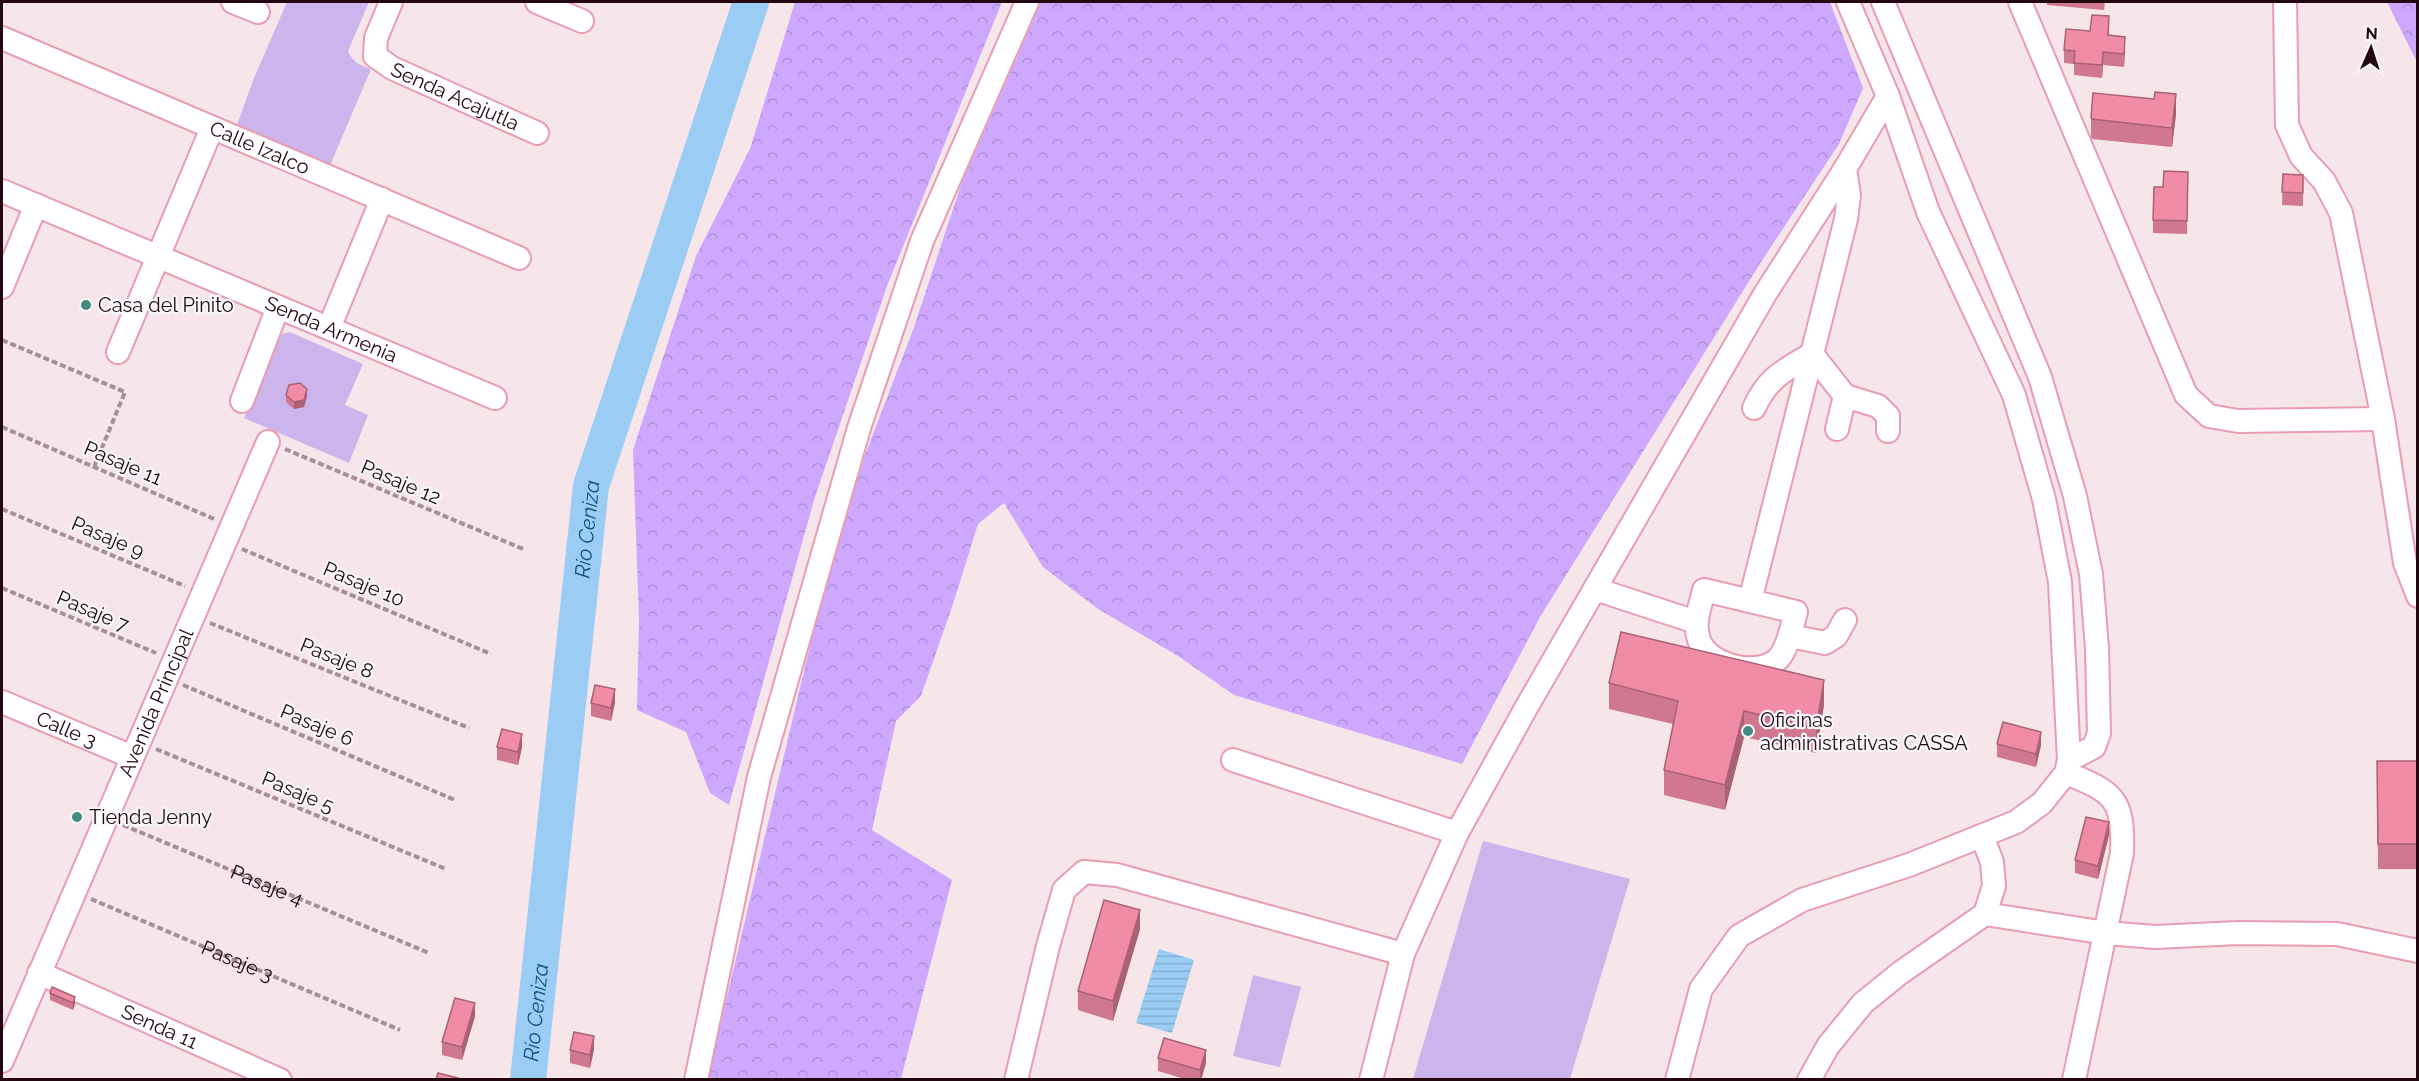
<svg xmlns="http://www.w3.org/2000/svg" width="2419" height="1081" font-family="Raleway,sans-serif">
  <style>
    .forest { fill: url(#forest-crowns) }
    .green { fill: #cbb5ec }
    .water { fill: url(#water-rules) }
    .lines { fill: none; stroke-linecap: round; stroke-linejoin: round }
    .river { stroke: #9bccf3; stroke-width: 36 }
    .minor-casing { stroke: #e99db0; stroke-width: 26 }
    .path { stroke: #a59095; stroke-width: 4; stroke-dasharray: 6 3; stroke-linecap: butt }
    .minor { stroke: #fff; stroke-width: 22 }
    .wall { fill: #cf788f }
    .shaded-wall { fill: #a96274 }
    .building { fill: #f18ca6; stroke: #a96274; stroke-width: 1.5 }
    .poi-dot { fill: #458a81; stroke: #f7f7f7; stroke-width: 2 }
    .labels { text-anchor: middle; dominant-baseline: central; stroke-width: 4.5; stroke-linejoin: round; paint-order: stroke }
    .street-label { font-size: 20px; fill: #230810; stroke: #f7f7f7 }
    .poi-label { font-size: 20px; fill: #230810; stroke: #f7f7f7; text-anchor: start }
    .water-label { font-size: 21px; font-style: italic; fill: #11517c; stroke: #f7f7f7 }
  </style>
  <defs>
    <pattern id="forest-crowns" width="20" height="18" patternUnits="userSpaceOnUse" patternTransform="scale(1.5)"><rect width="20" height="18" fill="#cda8fe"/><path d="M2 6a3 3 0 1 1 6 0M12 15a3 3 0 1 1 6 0" fill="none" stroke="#b08fd9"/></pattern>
    <pattern id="water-rules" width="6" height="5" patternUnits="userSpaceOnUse" patternTransform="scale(1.5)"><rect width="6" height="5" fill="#9bccf3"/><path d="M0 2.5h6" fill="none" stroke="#85aecf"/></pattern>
  </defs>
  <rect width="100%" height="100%" fill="#f6e5e9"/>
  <g class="forest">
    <path d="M 795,2 L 1002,2 L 887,286 L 814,500 L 729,805 L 710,793 L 686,732 L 637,710 L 639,618 L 633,450 L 696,256 L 750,149 Z"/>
    <path d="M 1041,2 L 1830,2 L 1863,88 L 1839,144 L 1761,262 L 1540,617 L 1462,764 L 1234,695 L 1178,656 L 1098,609 L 1043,567 L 1004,503 L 978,524 L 953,604 L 921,696 L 896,721 L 872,830 L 952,880 L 901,1079 L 720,1080 L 708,1077 L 817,616 L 865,455 L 913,330 L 962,182 Z"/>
    <path d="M 2387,2 L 2417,2 L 2417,62 Z"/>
  </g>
  <g class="green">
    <path d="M 287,2 L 369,2 L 348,51 C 353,63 360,65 371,69 L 328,170 L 235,130 L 254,78 Z"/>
    <path d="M 290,332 L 363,364 L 345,405 L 368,415 L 349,463 L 244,418 L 276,341 L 282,334 Z"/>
    <path d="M 1483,841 L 1630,879 L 1570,1079 L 1413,1079 Z"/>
    <path d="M 1253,975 L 1301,987 L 1280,1067 L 1233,1056 Z"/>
  </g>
  <path class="water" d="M 1159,949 L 1194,960 L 1172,1033 L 1136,1023 Z"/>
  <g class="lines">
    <path class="river" id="s1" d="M 528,1080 L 591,486 L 751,2"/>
    <g class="minor-casing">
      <g id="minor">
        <path d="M 233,2 L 258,12"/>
        <path id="s4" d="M 391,2 L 376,38 L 375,56 L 392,68 L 537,133"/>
        <path d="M 537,2 L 582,21"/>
        <path d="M 1883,2 L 2040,377 L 2075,496 L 2091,574 L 2097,648 L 2099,733 L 2094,747 L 2069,760"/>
        <path d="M 2020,2 L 2186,395 L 2209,416 L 2238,421 L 2383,419"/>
        <path d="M 2285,2 L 2287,125 L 2301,156 L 2324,181 L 2341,213 L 2383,419 L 2405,563 L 2418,596"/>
        <path id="s5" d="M 2,38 L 519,258"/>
        <path id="s6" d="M 2,191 L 495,398"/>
        <path d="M 2,287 L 36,205"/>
        <path d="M 329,328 L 382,199"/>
        <path d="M 118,352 L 212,128"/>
        <path d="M 1845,396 L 1878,406 L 1888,416 L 1888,431"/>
        <path d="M 242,401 L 278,307"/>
        <path d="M 1754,408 C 1768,377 1785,370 1812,354 L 1845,396 L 1837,429"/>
        <path d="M 1595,589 L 1696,622"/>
        <path d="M 1704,590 L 1796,612 C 1792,625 1788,649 1778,659 C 1758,678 1708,666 1699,640 C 1693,623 1700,607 1704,590 Z"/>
        <path d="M 1750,601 L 1846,219 L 1849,195 L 1845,169"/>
        <path d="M 1790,636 L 1825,643 L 1836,636 L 1845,620"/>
        <path id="s7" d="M 2,702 L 132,757"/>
        <path d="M 1233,760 L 1457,833"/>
        <path d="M 2066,773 C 2114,792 2124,799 2122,853 L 2074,1080"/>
        <path d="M 1985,914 L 2106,933 L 2155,937 L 2238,933 L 2337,934 L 2418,951"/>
        <path id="s8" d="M 39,973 L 280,1080"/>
        <path id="s9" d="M 2,1061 L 268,442"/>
        <path d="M 696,1080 L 759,777 L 859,428 L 922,241 L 1027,2"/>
        <path d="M 1016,1080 L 1048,946 L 1064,890 L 1084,872 L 1117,875 L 1403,954"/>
        <path d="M 1371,1080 L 1403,954 L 1457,833 L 1526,708 L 1765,294 L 1845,169 L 1888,96"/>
        <path d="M 1677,1080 L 1701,989 L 1739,936 L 1802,900 L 1909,865 L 2016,822 L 2042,803 L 2066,773 L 2069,760 L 2060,582 L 2044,499 L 2014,395 L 1928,212 L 1888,96 L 1848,2"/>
        <path d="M 1809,1080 L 1828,1046 L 1863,1003 L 1900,973 L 1985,914 L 1994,886 L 1992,862 L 1982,836"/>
      </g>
    </g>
    <g class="path">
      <path d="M 2,340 L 125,392 L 94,467"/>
      <path d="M 2,427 L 214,519"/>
      <path d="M 285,449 L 523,549"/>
      <path d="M 2,509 L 185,586"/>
      <path d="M 242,549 L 491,654"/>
      <path d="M 2,588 L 156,653"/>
      <path d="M 210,623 L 469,728"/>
      <path d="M 183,685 L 455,800"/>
      <path d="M 156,749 L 446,869"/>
      <path id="s2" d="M 123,825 L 429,953"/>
      <path id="s3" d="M 91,899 L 400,1030"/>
    </g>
    <use href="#minor" class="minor"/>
  </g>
  <g class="wall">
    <path d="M 2047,2 L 2105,2 L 2104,10 L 2047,5 Z"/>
    <path d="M 2109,29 L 2109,35 L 2125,49 L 2124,67 L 2103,65 L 2102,78 L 2074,75 L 2074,64 L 2064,63 L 2064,50 L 2090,31 Z"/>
    <path d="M 2176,114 L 2172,147 L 2092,139 L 2091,136 L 2091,117 Z"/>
    <path d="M 2188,172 L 2187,234 L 2153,233 L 2153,220 L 2163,187 Z"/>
    <path d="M 2283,174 L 2303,175 L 2303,206 L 2282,205 Z"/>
    <path d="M 286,395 L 307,396 L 304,407 L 294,409 L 286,402 Z"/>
    <path d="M 1609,683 L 1824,705 L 1816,753 L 1744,737 L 1725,810 L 1664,795 L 1664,770 L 1673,724 L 1609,709 Z"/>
    <path d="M 615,702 L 611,721 L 591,716 L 591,703 Z"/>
    <path d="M 1997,744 L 2041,745 L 2036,767 L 1997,757 Z"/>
    <path d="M 497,747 L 522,747 L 518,765 L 497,760 Z"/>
    <path d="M 2377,761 L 2418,761 L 2418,869 L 2378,869 Z"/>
    <path d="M 2109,835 L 2098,879 L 2075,873 L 2075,860 Z"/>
    <path d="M 1140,929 L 1113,1021 L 1078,1010 L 1078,991 Z"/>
    <path d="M 50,993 L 75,1004 L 73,1010 L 50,1000 Z"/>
    <path d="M 475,1016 L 462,1060 L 442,1055 L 442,1042 Z"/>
    <path d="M 594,1049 L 590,1068 L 570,1063 L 570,1050 Z"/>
    <path d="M 1158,1058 L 1206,1063 L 1201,1080 L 1188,1080 L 1158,1071 Z"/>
  </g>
  <g class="shaded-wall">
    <path d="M 2125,37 L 2125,49 L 2124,67 L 2124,54 Z"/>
    <path d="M 2103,52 L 2103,65 L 2102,78 L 2102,65 Z"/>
    <path d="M 2176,94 L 2176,114 L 2172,147 L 2172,128 Z"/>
    <path d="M 307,389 L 307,396 L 304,407 L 294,409 L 294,402 Z"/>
    <path d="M 1824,680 L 1824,705 L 1816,753 L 1816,728 Z"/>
    <path d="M 615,689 L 615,702 L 611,721 L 611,708 Z"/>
    <path d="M 1744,711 L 1744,737 L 1725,810 L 1725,785 Z"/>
    <path d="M 2041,732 L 2041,745 L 2036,767 L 2036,754 Z"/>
    <path d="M 522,734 L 522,747 L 518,765 L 518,752 Z"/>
    <path d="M 2109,822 L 2109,835 L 2098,879 L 2098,866 Z"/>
    <path d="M 1140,910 L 1140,929 L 1113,1021 L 1113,1001 Z"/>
    <path d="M 75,997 L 75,1004 L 73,1010 L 73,1003 Z"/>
    <path d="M 475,1003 L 475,1016 L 462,1060 L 462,1047 Z"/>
    <path d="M 594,1036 L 594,1049 L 590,1068 L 590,1055 Z"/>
    <path d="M 1206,1050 L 1206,1063 L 1201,1080 L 1200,1080 L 1200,1070 Z"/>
  </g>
  <g class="building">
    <path d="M 2092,15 L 2109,16 L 2108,35 L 2125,37 L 2124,54 L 2103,52 L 2102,65 L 2074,63 L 2075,51 L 2064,50 L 2066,29 L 2090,31 Z"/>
    <path d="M 2155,92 L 2176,94 L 2172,128 L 2092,119 L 2091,117 L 2093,93 L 2154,99 Z"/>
    <path d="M 2164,171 L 2188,172 L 2187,221 L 2153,220 L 2154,187 L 2163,187 Z"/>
    <path d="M 2283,174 L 2303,175 L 2303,193 L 2282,192 Z"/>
    <path d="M 300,383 L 307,389 L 304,400 L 294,402 L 286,395 L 289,385 Z"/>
    <path d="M 1621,632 L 1824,680 L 1816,728 L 1744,711 L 1725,785 L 1664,770 L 1678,701 L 1609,683 Z"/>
    <path d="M 595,685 L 615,689 L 611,708 L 591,703 Z"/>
    <path d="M 2003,722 L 2041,732 L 2036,754 L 1997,744 Z"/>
    <path d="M 502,729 L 522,734 L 518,752 L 497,747 Z"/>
    <path d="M 2377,761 L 2418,761 L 2418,844 L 2378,844 Z"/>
    <path d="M 2086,817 L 2109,822 L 2098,866 L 2075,860 Z"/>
    <path d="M 1104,900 L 1140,910 L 1113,1001 L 1078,991 Z"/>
    <path d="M 52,987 L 75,997 L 73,1003 L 50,993 Z"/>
    <path d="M 455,998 L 475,1003 L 462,1047 L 442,1042 Z"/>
    <path d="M 574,1032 L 594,1036 L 590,1055 L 570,1050 Z"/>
    <path d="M 1164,1038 L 1206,1050 L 1200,1070 L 1158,1058 Z"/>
    <path d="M 438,1073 L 458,1078 L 457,1080 L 436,1080 Z"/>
  </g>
  <g class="poi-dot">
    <circle cx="86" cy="305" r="6"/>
    <circle cx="1748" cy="731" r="6"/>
    <circle cx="77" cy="817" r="6"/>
  </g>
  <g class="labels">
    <g class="street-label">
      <text stroke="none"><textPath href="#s4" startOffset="147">Senda Acajutla</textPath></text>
      <text stroke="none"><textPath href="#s5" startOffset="280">Calle Izalco</textPath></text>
      <text stroke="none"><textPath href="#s6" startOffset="357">Senda Armenia</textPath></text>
      <text transform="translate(123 463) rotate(23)">Pasaje 11</text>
      <text transform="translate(401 482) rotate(23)">Pasaje 12</text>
      <text transform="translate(108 537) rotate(23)">Pasaje 9</text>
      <text transform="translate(364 584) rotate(23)">Pasaje 10</text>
      <text transform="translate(93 611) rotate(23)">Pasaje 7</text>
      <text transform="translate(337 658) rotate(22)">Pasaje 8</text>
      <text stroke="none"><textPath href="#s9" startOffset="390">Avenida Principal</textPath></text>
      <text transform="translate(317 725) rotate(23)">Pasaje 6</text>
      <text stroke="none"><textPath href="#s7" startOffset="70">Calle 3</textPath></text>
      <text transform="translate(298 792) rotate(23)">Pasaje 5</text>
      <text stroke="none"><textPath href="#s2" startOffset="156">Pasaje 4</textPath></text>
      <text stroke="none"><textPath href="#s3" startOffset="159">Pasaje 3</textPath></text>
      <text stroke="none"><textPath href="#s8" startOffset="132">Senda 11</textPath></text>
    </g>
    <g class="poi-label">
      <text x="98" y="305">Casa del Pinito</text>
      <text x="1760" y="720">Oficinas<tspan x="1760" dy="23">administrativas CASSA</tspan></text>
      <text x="89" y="817">Tienda Jenny</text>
    </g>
    <g class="water-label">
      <text stroke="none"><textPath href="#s1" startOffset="554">Río Ceniza</textPath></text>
      <text stroke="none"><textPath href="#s1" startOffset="68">Río Ceniza</textPath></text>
    </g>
  </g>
  <rect width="2419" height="1081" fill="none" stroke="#230810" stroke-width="6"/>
  <g transform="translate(2371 48) rotate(3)" stroke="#f7f7f7" stroke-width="4.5" paint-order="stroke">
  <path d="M0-4.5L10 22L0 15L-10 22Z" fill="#230810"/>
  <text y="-9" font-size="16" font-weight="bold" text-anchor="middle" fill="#230810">N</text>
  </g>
</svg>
